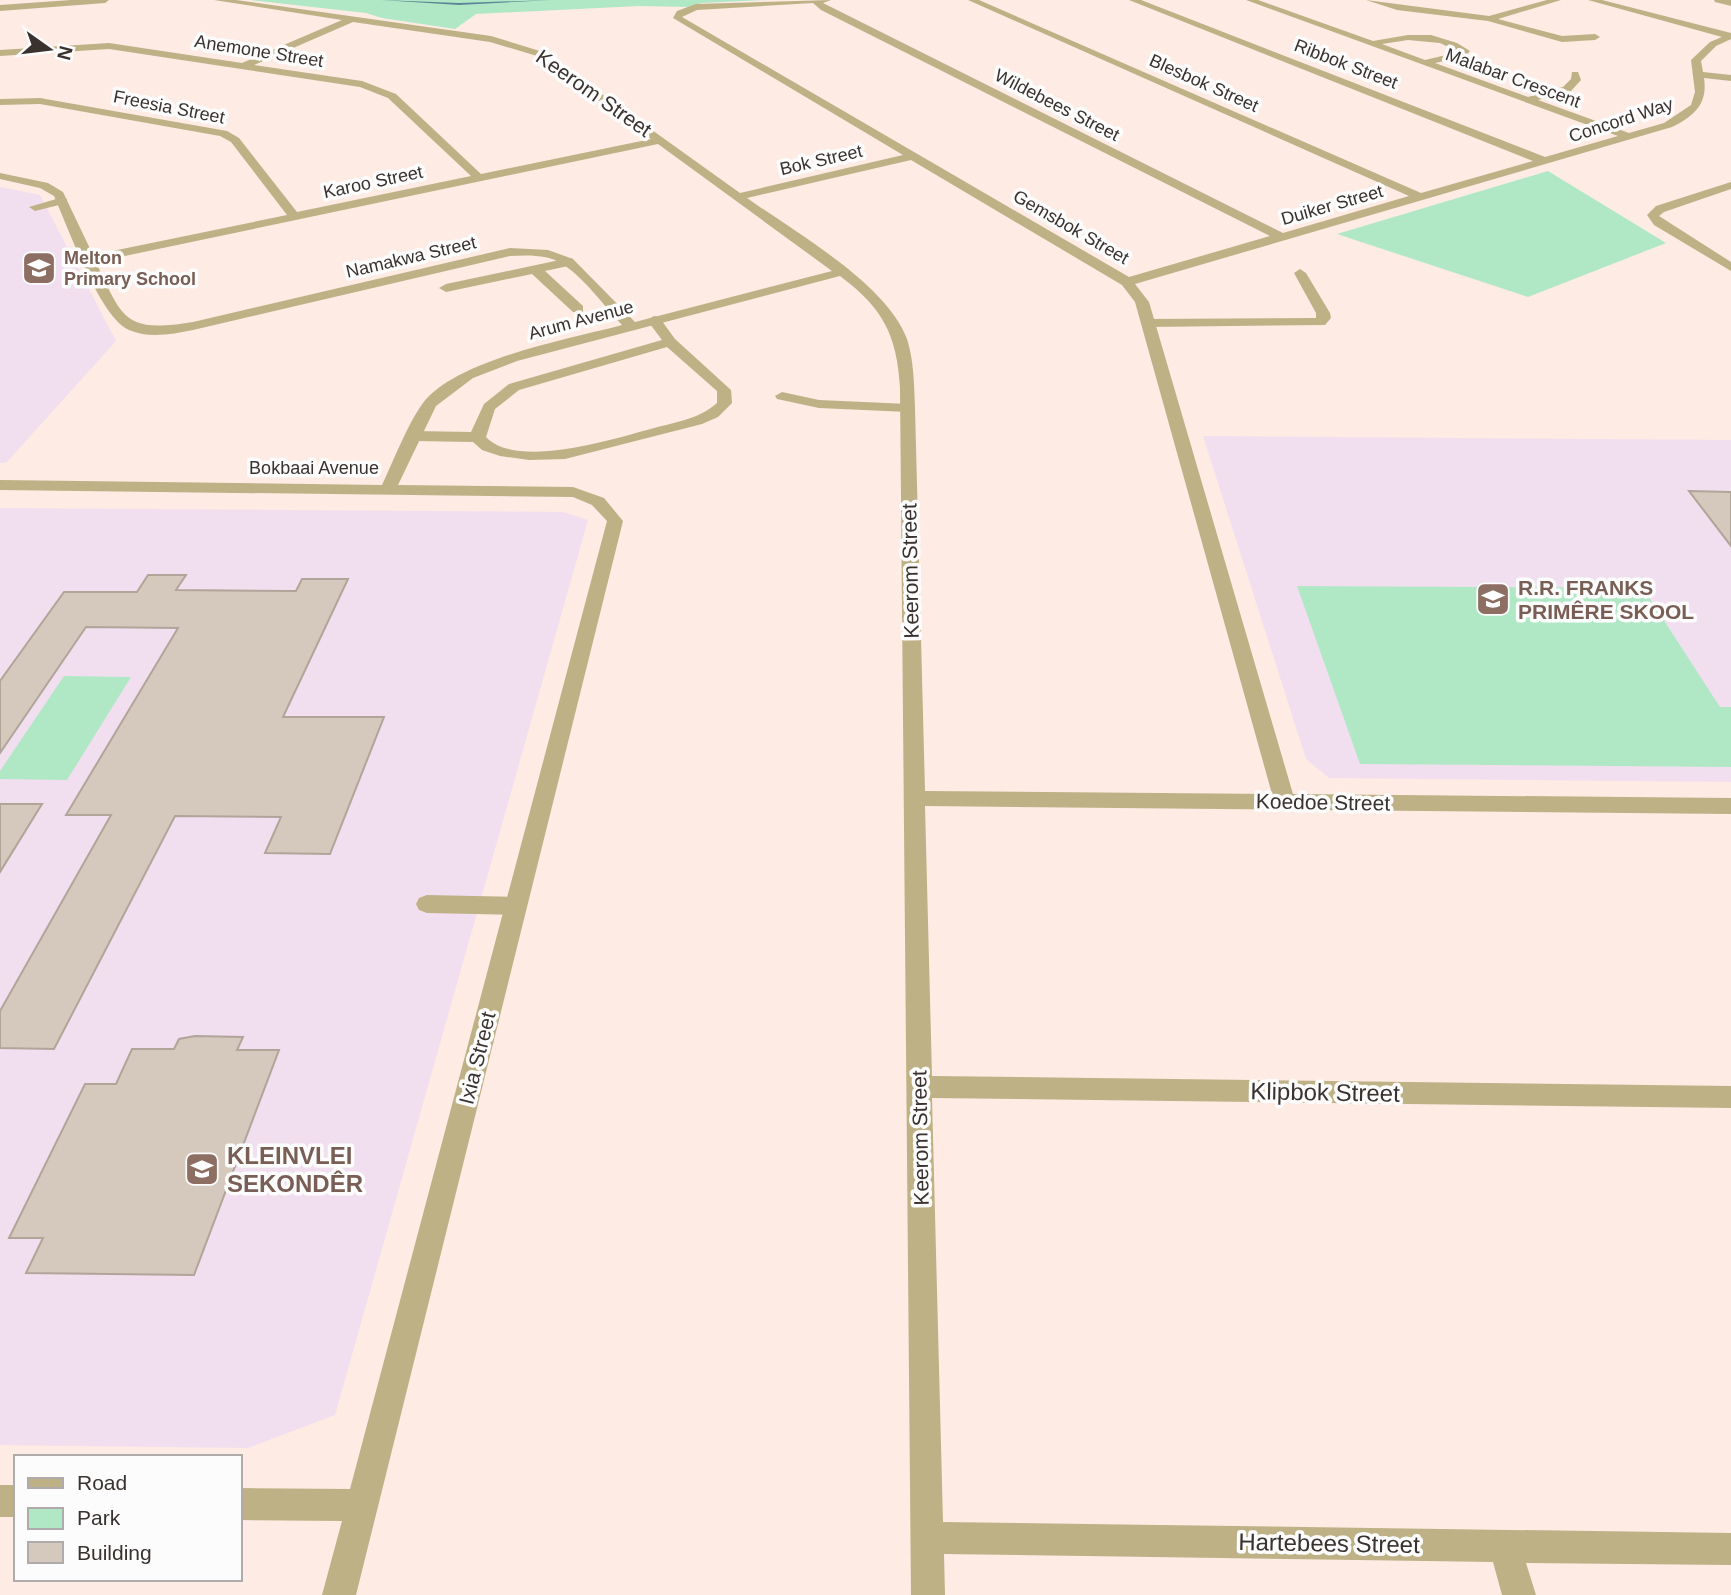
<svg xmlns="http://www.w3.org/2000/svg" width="1731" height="1595" font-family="Arial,sans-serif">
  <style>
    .education { fill: #f1dff0 }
    .green { fill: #b0e8c5 }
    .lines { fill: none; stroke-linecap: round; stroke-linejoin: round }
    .stream { fill: #5b8597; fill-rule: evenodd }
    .building { fill: #d5c8bd; stroke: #b1a599; stroke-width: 2 }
    .service { fill: #beb185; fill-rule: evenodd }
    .minor { fill: #beb185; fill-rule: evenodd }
    .labels { text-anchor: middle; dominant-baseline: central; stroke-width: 7; stroke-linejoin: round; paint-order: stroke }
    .far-street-label { font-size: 18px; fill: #39322f; stroke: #fcfcfc }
    .far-education-label { font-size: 18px; font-weight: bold; fill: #785e54; stroke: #fcfcfc; text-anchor: start }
    .street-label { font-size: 21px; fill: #39322f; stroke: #fcfcfc }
    .education-label { font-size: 21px; font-weight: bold; fill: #785e54; stroke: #fcfcfc; text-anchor: start }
    .near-street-label { font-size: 24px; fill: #39322f; stroke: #fcfcfc }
    .near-education-label { font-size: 24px; font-weight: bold; fill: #785e54; stroke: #fcfcfc; text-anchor: start }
  </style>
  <rect width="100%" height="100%" fill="#fdebe4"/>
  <g class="education">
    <path d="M 0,187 L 40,195 L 116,341 L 6,463 L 0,463 Z"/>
    <path d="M 1203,436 L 1731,440 L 1731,782 L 1329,778 L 1306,759 Z"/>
    <path d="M 0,508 L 563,512 L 588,520 L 335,1415 L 248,1448 L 0,1445 Z"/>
  </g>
  <g class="green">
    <path d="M 250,0 L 766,0 L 702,3 L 689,7 L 639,6 L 476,14 L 455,29 L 382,18 L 366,13 Z"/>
    <path d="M 1548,171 L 1666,243 L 1528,297 L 1337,234 Z"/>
    <path d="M 1297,586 L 1643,588 L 1720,707 L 1731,707 L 1731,767 L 1360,764 Z"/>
    <path d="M 64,676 L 131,677 L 67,780 L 0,779 L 0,771 Z"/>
  </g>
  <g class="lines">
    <path class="stream" d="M 381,0 L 459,3 L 552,0 L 459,5 Z"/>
  </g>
  <g class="building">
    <path d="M 1689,491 L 1731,492 L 1731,546 Z"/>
    <path d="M 148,575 L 186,575 L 176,590 L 296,591 L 302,579 L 348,579 L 283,717 L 384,717 L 330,854 L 265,853 L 281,817 L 175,816 L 54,1049 L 0,1048 L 0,1011 L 111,815 L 66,815 L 178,628 L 86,627 L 0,753 L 0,681 L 64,592 L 137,592 Z"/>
    <path d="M 0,804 L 42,804 L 0,872 Z"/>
    <path d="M 195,1036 L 243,1037 L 237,1050 L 279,1050 L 194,1275 L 26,1273 L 43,1238 L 9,1238 L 85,1084 L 116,1084 L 132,1049 L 174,1049 L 179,1039 Z"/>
  </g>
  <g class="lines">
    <g class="service">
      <path d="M 63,197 L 67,199 L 67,203 L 35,211 L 29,207 Z"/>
      <path d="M 569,258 L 573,259 L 573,265 L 545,271 L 583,306 L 583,312 L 573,312 L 532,274 L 446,292 L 439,288 L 446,284 Z"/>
      <path d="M 1300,269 L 1306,273 L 1330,313 L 1331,318 L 1325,325 L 1148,327 L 1141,323 L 1148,319 L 1316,318 L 1316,313 L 1294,273 Z"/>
      <path d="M 654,316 L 659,317 L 675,339 L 731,390 L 732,403 L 718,417 L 702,424 L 565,459 L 529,460 L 500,456 L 482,450 L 473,442 L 414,441 L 406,436 L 414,431 L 471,432 L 484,404 L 509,384 L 662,340 L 647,320 ZM 667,347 L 717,391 L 717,403 C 698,420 671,423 647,430 C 610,440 516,469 486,437 L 495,409 L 519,390 Z"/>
      <path d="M 782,392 L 819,400 L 908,404 L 915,408 L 908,412 L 819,408 L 777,399 L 775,396 Z"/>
      <path d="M 427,895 L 516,897 L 524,900 L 527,906 L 524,912 L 516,915 L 427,913 L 419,910 L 416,904 L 419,898 Z"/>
    </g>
    <g class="minor">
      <path d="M 71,0 L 109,0 L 105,3 L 0,11 L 0,5 Z"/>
      <path d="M 214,0 L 236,0 L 491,36 L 543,52 L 740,193 L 903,155 L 673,18 L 677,11 L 696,4 L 831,0 L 823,3 L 1283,233 L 1409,196 L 968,0 L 979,0 L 1421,193 L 1533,161 L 1129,0 L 1141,0 L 1545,157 L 1618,136 L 1246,0 L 1258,0 L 1373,41 L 1408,35 L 1431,35 L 1457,43 L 1470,51 L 1464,57 L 1435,63 L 1528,97 L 1563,87 L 1571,79 L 1572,72 L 1578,72 L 1581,80 L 1571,91 L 1538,100 L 1629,133 L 1664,123 L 1691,105 L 1695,92 L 1691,60 L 1710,42 L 1722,37 L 1588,0 L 1602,0 L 1731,33 L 1731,39 L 1716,46 L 1701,61 L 1703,72 L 1731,75 L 1731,81 L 1704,78 C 1708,104 1694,116 1672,127 L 1135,284 L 1149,302 L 1293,794 L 1731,798 L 1731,814 L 925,806 L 932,1076 L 1731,1086 L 1731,1108 L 932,1098 L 943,1522 L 1731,1533 L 1731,1565 L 1526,1563 L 1536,1595 L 1502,1595 L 1493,1562 L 944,1554 L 945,1595 L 911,1595 L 900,388 C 897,335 883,308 840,276 L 517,361 L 473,378 L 436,406 L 398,485 L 573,487 L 604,498 L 623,521 L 356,1595 L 322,1595 L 342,1521 L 240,1520 L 240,1488 L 350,1489 L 607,521 L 592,505 L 573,497 L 0,490 L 0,480 L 382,485 C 394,460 407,425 423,403 C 457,359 570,339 622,325 C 604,306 586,280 564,265 C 549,254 527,255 510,256 L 193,330 C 172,334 150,339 129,330 C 100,318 68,227 54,196 L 40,188 L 0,179 L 0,173 L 48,183 L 63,192 L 93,255 L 287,215 L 231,142 L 220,136 L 40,104 L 0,105 L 0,99 L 40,98 L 227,131 L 239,138 L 297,212 L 471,176 L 388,98 L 360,87 L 109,49 L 0,56 L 0,50 L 109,43 L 242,63 L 342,20 ZM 813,3 L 821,10 L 1270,236 L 1129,277 L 682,17 L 697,10 ZM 353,22 L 490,42 L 537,56 L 651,139 L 481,174 L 396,94 L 362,81 L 254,65 ZM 1408,40 L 1440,43 L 1459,52 L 1425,60 L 1382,44 ZM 658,144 L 832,271 L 635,322 L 573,259 L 548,250 L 510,248 L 193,322 C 125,333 123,320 96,262 ZM 911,160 L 1122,285 L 1135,302 L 1272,794 L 925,791 L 915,408 C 914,385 914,361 907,339 C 887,284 795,232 747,198 Z"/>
      <path d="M 1366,0 L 1489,16 L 1547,0 L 1561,0 L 1498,19 L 1562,36 L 1595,34 L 1600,37 L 1595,40 L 1562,42 L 1488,21 L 1397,10 Z"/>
      <path d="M 1714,0 L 1731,0 L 1731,6 L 1715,2 Z"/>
      <path d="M 1731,182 L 1731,189 L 1664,212 L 1659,216 L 1731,262 L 1731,271 L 1654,225 L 1647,215 L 1656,206 Z"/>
      <rect x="0" y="1485" width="16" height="32"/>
    </g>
  </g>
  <defs>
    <g id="school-square" transform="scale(1.75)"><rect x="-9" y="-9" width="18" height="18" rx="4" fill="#8d6e63" stroke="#fcfcfc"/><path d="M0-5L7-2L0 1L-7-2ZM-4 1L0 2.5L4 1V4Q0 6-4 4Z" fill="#fff"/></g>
  </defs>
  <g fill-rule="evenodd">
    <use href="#school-square" x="39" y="268"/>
    <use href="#school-square" x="1493" y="599"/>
    <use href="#school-square" x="202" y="1169"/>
  </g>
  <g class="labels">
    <g class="far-street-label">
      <text transform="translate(259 51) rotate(9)">Anemone Street</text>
      <text transform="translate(1346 64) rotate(21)">Ribbok Street</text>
      <text transform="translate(1513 78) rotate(20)">Malabar Crescent</text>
      <text transform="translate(1204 83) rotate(24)">Blesbok Street</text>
      <text transform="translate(1057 105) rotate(27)">Wildebees Street</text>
      <text transform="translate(169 107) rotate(11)">Freesia Street</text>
      <text transform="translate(1621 120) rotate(-18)">Concord Way</text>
      <text transform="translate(821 160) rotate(-13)">Bok Street</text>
      <text transform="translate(373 182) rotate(-12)">Karoo Street</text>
      <text transform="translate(1332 205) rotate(-16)">Duiker Street</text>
      <text transform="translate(1071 227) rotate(30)">Gemsbok Street</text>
      <text transform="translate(411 257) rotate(-13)">Namakwa Street</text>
      <text transform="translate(581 320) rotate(-15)">Arum Avenue</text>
      <text x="314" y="468">Bokbaai Avenue</text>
    </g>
    <g class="far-education-label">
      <text x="64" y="258">Melton<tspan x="64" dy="21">Primary School</tspan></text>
    </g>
    <g class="street-label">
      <text transform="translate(594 93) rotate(35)">Keerom Street</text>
      <text transform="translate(910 571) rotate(-91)">Keerom Street</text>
      <text transform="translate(1323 802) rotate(1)">Koedoe Street</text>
      <text transform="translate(477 1058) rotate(-76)">Ixia Street</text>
      <text transform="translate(920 1138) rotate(-91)">Keerom Street</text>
    </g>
    <g class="education-label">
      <text x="1518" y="587">R.R. FRANKS<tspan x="1518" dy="24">PRIMÊRE SKOOL</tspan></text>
    </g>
    <g class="near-street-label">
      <text transform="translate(1325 1092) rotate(1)">Klipbok Street</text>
      <text transform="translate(1329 1543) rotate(1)">Hartebees Street</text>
    </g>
    <g class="near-education-label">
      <text x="227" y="1155">KLEINVLEI<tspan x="227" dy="28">SEKONDÊR</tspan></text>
    </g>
  </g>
  <rect x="14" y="1455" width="228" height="126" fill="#fcfcfc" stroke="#aeabaa" stroke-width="2"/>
  <rect x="28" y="1478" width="35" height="10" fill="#beb185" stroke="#aeabaa" stroke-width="2"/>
  <text x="77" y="1490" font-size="21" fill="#39322f">Road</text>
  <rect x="28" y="1508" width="35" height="21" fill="#b0e8c5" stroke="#aeabaa" stroke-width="2"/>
  <text x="77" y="1525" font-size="21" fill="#39322f">Park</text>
  <rect x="28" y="1542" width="35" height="21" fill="#d5c8bd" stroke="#aeabaa" stroke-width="2"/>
  <text x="77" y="1560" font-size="21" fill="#39322f">Building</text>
  <g transform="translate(49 49) rotate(104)" stroke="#fcfcfc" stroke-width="5" paint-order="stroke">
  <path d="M0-5L12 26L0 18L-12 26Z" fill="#39322f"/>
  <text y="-10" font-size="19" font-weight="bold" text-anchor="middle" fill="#39322f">N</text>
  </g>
</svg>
